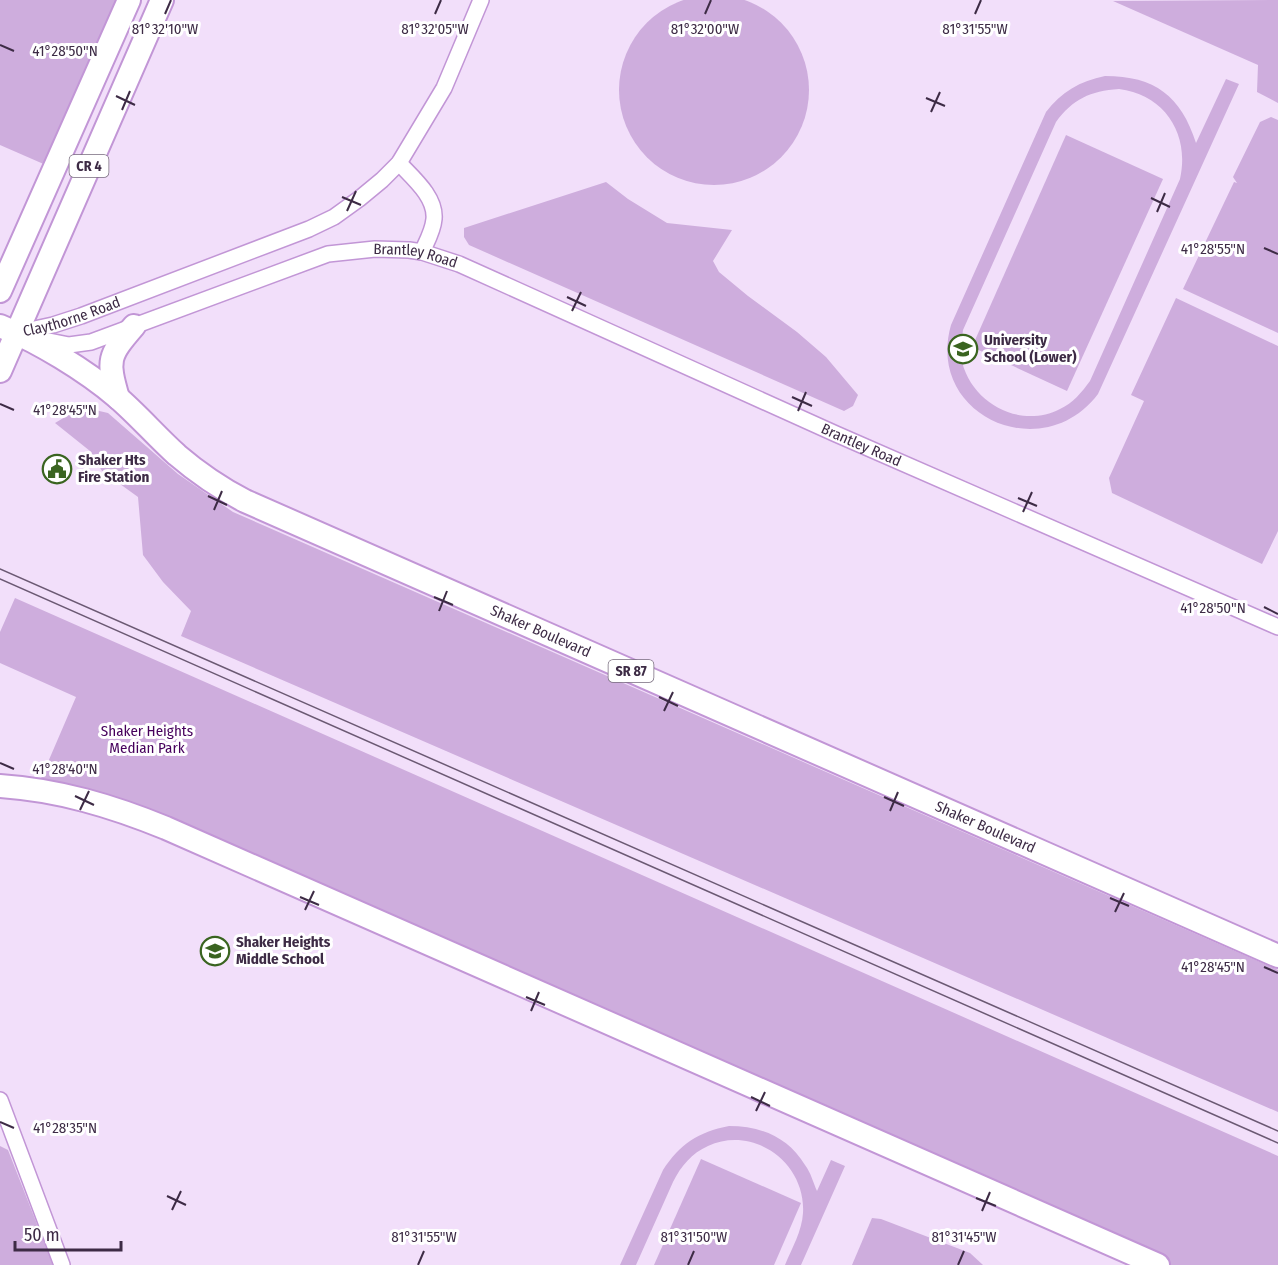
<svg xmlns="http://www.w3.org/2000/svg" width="1278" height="1265" font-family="'Fira Sans Condensed',sans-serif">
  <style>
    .green { fill: #ceaddd; fill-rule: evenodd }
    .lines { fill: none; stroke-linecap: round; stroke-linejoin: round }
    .street-casing { stroke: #c296d6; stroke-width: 18 }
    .primary-casing { stroke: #c296d6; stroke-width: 26 }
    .street { stroke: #fff; stroke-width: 15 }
    .primary { stroke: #fff; stroke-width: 22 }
    .tram { stroke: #6b5973; stroke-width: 1.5 }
    .ticks { fill: none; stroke: #3d2b45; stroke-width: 2 }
    .labels { text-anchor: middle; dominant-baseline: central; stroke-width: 6; stroke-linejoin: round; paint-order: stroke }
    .shield { fill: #fff; stroke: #776b7d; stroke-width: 1.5 }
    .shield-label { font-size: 14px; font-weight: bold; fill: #3d2b45 }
    .street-label { font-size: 15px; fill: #3d2b45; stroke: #fff }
    .poi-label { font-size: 15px; font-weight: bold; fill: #3d2b45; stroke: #fff; text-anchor: start }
    .park-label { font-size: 15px; fill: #46005c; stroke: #fff }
    .ticks-label { font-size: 15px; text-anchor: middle; fill: #3d2b45; stroke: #fff; stroke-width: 6; stroke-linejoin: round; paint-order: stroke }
  </style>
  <rect width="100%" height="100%" fill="#f2dffa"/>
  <g class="green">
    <circle cx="714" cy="90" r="95"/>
    <path d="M 0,0 L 129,0 L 55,169 L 0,145 Z"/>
    <path d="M 1278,0 L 1278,103 L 1257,92 L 1258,65 L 1113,1 Z"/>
    <path d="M 1105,76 C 1155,76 1181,96 1196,143 L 1226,79 L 1239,84 L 1098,394 C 1042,468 925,415 951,325 L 1046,112 C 1061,92 1080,81 1105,76 ZM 1119,89 C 1165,95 1190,134 1180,179 L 1090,381 C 1082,392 1073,403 1060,409 C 1019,430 969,402 961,357 C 960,348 962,339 963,330 L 1056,122 C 1073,99 1090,91 1119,89 Z"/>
    <path d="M 1271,117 L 1278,120 L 1278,333 L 1183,289 L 1234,182 L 1237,183 L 1233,177 L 1260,122 Z"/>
    <path d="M 1066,135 L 1163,179 L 1067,391 L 972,347 Z"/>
    <path d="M 606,182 L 628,199 L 667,223 L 732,230 L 713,261 L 719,272 L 748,296 L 797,332 L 826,357 L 858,395 L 853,406 L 844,411 L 469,245 L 464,237 L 464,228 Z"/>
    <path d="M 1176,298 L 1278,346 L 1278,531 L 1262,564 L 1112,493 L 1109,478 L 1144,401 L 1131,395 Z"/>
    <path d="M 82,407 L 108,413 L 178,474 L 233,512 L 1278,970 L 1278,1112 L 181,636 L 191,611 L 163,582 L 143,555 L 138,497 L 102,471 L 90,451 L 55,423 Z"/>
    <path d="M 15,598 L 1278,1156 L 1278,1265 L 1158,1265 L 186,836 L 36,790 L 76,697 L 0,663 L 0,632 Z"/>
    <path d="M 729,1126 C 761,1126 788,1137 805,1165 C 811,1173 813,1182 817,1191 L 831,1160 L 845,1166 L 801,1265 L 785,1265 C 792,1248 802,1231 803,1213 C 806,1163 754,1125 708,1146 C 692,1153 681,1166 673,1182 L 636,1265 L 620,1265 L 663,1170 C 680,1144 698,1132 729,1126 Z"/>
    <path d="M 0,1146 L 8,1150 L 53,1265 L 0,1265 Z"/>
    <path d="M 701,1159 L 801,1203 L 774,1265 L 654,1265 Z"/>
    <path d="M 872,1218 L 881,1219 L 970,1253 L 983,1265 L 852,1265 Z"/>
  </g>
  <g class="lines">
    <g class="street-casing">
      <g id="street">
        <path d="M 399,163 C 413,178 436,197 434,219 C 433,231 427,241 422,252"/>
        <path id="s1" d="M 16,333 L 53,325 L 81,316 L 309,229 L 334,217 L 359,199 L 382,180 L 399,163 L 444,88 L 481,0"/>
        <path id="s2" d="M 39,339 L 69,345 L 91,342 L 328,254 L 375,249 L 409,250 L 422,252 L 459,264 L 836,434 L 1278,627"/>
        <path d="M 0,1100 L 62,1265"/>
      </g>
    </g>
    <g class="primary-casing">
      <g id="primary">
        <path d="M 0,291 L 129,0"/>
        <path id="s3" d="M 0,326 C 39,342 85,370 117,397 C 138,415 156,436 177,455 C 198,473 220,488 245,501 L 1278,956"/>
        <path d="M 0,371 L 162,0"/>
        <path d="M 118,398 C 107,360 108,356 134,326"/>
        <path d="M 0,786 C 59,790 112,806 166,828 L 1158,1265"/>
      </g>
    </g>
    <use href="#street" class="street"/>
    <use href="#primary" class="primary"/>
    <g class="tram">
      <path d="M 0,569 L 1278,1131"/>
      <path d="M 0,579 L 1278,1143"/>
    </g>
  </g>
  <path class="ticks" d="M 165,14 L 171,0M 435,14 L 441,0M 705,14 L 711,0M 975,14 L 981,0M 0,45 L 14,51M 116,96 L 135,105M 926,98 L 945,106M 122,110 L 130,91M 931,112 L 940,92M 342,197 L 361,205M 1151,198 L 1170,207M 347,211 L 356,191M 1157,212 L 1165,193M 1264,248 L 1278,254M 567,297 L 586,306M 572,311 L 581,292M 792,397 L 812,406M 0,404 L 14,410M 798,411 L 806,392M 208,496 L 227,505M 1018,498 L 1037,506M 214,510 L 222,491M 1023,512 L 1032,492M 434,597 L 453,605M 1264,607 L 1278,614M 439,611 L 447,591M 659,697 L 678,706M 664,711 L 673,692M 0,763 L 14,769M 75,796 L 94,805M 884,797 L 904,806M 80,810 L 89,791M 890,811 L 898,792M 300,897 L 319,905M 1110,898 L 1129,906M 305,910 L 314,891M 1115,912 L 1124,893M 1264,967 L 1278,973M 526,997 L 545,1005M 531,1011 L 539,992M 751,1097 L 770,1106M 756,1111 L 765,1092M 0,1122 L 14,1128M 167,1196 L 186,1205M 976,1198 L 996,1206M 172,1210 L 181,1191M 982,1211 L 990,1192M 418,1265 L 424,1251M 688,1265 L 694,1251M 958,1265 L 964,1251"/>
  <defs>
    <g id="school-ring" transform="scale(1.5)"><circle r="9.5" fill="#fff" stroke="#3a6420" stroke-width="1.5"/><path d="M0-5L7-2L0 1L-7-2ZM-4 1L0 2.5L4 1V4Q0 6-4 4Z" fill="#3a6420"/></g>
    <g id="civic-ring" transform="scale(1.5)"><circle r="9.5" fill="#fff" stroke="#3a6420" stroke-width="1.5"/><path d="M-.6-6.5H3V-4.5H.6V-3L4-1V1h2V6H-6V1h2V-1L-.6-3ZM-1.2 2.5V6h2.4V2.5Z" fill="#3a6420"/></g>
  </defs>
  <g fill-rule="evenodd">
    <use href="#school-ring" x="963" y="349"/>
    <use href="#civic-ring" x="57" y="469"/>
    <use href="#school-ring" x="215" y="951"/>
  </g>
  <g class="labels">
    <g class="shield">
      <rect x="69.5" y="155" width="39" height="22" rx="4.5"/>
      <rect x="608.5" y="660" width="45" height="22" rx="4.5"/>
    </g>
    <g class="shield-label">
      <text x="89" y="166">CR 4</text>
      <text x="631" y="671">SR 87</text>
    </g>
    <g class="street-label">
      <text stroke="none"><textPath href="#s2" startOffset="394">Brantley Road</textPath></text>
      <text stroke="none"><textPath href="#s1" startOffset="58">Claythorne Road</textPath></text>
      <text stroke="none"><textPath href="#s2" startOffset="880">Brantley Road</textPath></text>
      <text stroke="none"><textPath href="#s3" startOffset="626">Shaker Boulevard</textPath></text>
      <text stroke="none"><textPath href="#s3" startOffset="1112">Shaker Boulevard</textPath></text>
    </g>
    <g class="poi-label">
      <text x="984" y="340">University<tspan x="984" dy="17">School (Lower)</tspan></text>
      <text x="78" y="460">Shaker Hts<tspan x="78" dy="17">Fire Station</tspan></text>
      <text x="236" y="942">Shaker Heights<tspan x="236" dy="17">Middle School</tspan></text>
    </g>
    <g class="park-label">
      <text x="147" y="731">Shaker Heights<tspan x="147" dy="17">Median Park</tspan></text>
    </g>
  </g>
  <g class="ticks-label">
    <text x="165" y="34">81°32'10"W</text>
    <text x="435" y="34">81°32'05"W</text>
    <text x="705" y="34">81°32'00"W</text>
    <text x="975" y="34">81°31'55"W</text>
    <text x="65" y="56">41°28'50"N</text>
    <text x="1213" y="254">41°28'55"N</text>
    <text x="65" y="415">41°28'45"N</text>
    <text x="1213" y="613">41°28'50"N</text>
    <text x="65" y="774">41°28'40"N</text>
    <text x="1213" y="972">41°28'45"N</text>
    <text x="65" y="1133">41°28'35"N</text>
    <text x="424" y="1242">81°31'55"W</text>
    <text x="694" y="1242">81°31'50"W</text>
    <text x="964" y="1242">81°31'45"W</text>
  </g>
  <path d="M15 1241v9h106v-9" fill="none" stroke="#3d2b45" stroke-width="3"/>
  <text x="24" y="1241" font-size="18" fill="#3d2b45" stroke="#ffffff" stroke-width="4.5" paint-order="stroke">50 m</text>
</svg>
